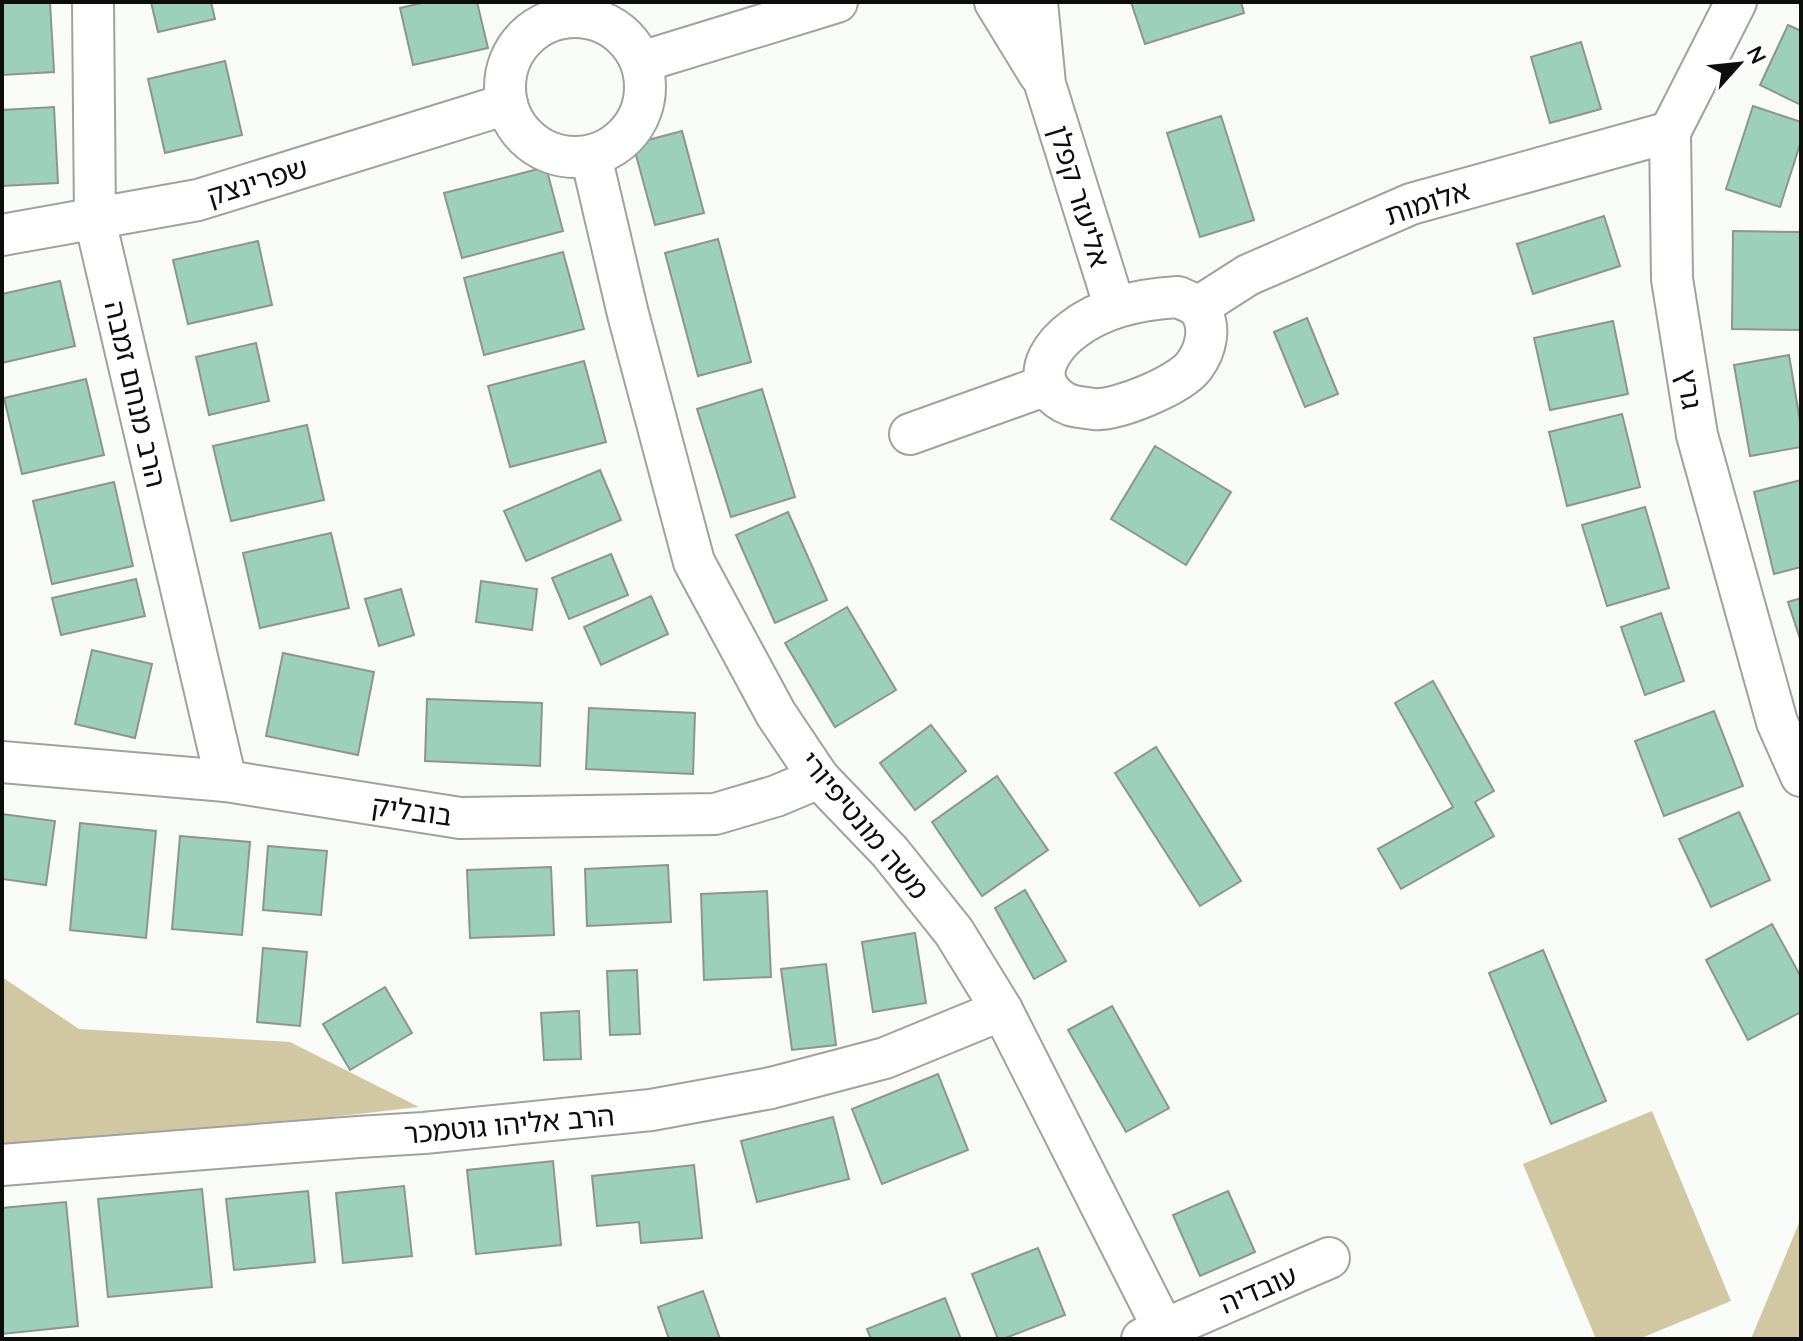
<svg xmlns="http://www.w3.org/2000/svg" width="1803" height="1341" font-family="Quicksand,'Noto Sans Hebrew',sans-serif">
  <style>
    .green { fill: #d2c7a3 }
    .building { fill: #9ccfbc; stroke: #8f9391; stroke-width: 2 }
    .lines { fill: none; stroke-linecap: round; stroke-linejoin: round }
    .minor-casing { stroke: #9fa29f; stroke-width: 44 }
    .minor { stroke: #fff; stroke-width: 40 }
    .labels { text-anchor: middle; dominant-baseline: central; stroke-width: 6; stroke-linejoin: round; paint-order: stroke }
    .street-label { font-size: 28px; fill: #0c0d0c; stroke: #fff }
  </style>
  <rect width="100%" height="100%" fill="#f8fbf8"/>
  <g class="green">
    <path d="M 2,977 L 79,1029 L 290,1042 L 419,1107 L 2,1155 Z"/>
    <path d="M 1652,1111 L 1731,1301 L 1639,1339 L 1596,1339 L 1523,1164 Z"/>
    <path d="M 1801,1218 L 1801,1339 L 1751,1339 Z"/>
  </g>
  <g class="building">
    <path d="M 2,2 L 50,2 L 54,72 L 2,75 Z"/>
    <path d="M 151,2 L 211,2 L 215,19 L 158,32 Z"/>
    <path d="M 426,2 L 477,2 L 488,48 L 413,65 L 400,8 Z"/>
    <path d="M 1131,2 L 1241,2 L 1244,13 L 1145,44 Z"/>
    <path d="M 1788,25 L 1801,31 L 1801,105 L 1760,85 Z"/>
    <path d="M 1581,42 L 1601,109 L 1550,123 L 1531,57 Z"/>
    <path d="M 225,61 L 242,135 L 165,153 L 148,79 Z"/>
    <path d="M 1753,106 L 1801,122 L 1801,141 L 1780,207 L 1726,189 Z"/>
    <path d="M 54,107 L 58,183 L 2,186 L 2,110 Z"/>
    <path d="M 1221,116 L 1254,220 L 1200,237 L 1167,133 Z"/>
    <path d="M 682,131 L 704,213 L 655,225 L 633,144 Z"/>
    <path d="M 546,167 L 563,231 L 462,258 L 444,193 Z"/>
    <path d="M 1604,216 L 1620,266 L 1533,294 L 1517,244 Z"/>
    <path d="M 1733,231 L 1801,232 L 1801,330 L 1732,329 Z"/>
    <path d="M 718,239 L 751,362 L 698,376 L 665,253 Z"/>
    <path d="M 258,241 L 272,305 L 188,324 L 173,260 Z"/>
    <path d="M 563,252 L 584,329 L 484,355 L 464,278 Z"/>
    <path d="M 60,281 L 75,346 L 2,363 L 2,294 Z"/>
    <path d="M 1307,318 L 1338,394 L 1305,407 L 1274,332 Z"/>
    <path d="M 1613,321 L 1628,394 L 1550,410 L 1534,338 Z"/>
    <path d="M 256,343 L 269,401 L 209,415 L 196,357 Z"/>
    <path d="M 1789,355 L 1801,427 L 1801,447 L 1750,456 L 1734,365 Z"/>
    <path d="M 584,361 L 606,442 L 510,467 L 488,386 Z"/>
    <path d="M 86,379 L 104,455 L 22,474 L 4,398 Z"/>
    <path d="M 762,389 L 795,497 L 731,517 L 697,409 Z"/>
    <path d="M 1622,414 L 1640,487 L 1567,506 L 1549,432 Z"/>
    <path d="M 307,425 L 324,500 L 231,521 L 213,446 Z"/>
    <path d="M 1155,446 L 1231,492 L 1186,565 L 1111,519 Z"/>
    <path d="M 600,470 L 621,520 L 526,561 L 504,511 Z"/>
    <path d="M 1801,480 L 1801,567 L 1774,574 L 1754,492 Z"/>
    <path d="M 114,482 L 133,566 L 52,584 L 33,501 Z"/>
    <path d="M 1645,507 L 1669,588 L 1607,606 L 1582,525 Z"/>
    <path d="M 788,512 L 827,600 L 775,623 L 736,535 Z"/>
    <path d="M 331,533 L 349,608 L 260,628 L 243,553 Z"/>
    <path d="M 611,554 L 628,595 L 569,619 L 552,578 Z"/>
    <path d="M 136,579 L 145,616 L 61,635 L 52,598 Z"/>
    <path d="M 481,581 L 537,589 L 532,630 L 476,622 Z"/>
    <path d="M 401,589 L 414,635 L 379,646 L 365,599 Z"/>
    <path d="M 651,596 L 668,634 L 601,665 L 584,627 Z"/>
    <path d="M 1801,598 L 1801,642 L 1788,602 Z"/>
    <path d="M 847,607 L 896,690 L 835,727 L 785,643 Z"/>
    <path d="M 1661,613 L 1684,681 L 1645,695 L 1621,627 Z"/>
    <path d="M 92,650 L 152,664 L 135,738 L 75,724 Z"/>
    <path d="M 283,653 L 374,672 L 358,755 L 266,736 Z"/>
    <path d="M 1433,681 L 1494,791 L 1475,802 L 1494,836 L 1401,889 L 1378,849 L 1453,807 L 1395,703 Z"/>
    <path d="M 427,699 L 542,703 L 540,766 L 425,761 Z"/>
    <path d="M 589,708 L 695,713 L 693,774 L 586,769 Z"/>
    <path d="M 1714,711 L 1743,786 L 1664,816 L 1635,741 Z"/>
    <path d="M 931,725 L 966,771 L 915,810 L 880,763 Z"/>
    <path d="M 1156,747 L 1241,881 L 1200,906 L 1115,773 Z"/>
    <path d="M 997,776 L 1048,850 L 982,896 L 932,822 Z"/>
    <path d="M 1739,812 L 1770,880 L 1711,907 L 1679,839 Z"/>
    <path d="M 2,814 L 55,821 L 46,885 L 2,879 Z"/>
    <path d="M 80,823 L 156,831 L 146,938 L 70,930 Z"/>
    <path d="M 180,836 L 250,842 L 242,935 L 172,929 Z"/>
    <path d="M 268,846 L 327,851 L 321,915 L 263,910 Z"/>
    <path d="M 668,865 L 671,922 L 587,926 L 585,869 Z"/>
    <path d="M 551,867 L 554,935 L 470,938 L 467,870 Z"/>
    <path d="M 1025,890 L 1066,961 L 1034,979 L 995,908 Z"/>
    <path d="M 767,891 L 771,977 L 704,980 L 701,894 Z"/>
    <path d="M 1772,924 L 1801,977 L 1801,1012 L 1748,1040 L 1706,960 Z"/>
    <path d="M 915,933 L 926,1003 L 873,1012 L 862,942 Z"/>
    <path d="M 263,948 L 307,952 L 300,1026 L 257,1022 Z"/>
    <path d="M 1543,950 L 1606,1101 L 1551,1124 L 1489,973 Z"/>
    <path d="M 826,964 L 836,1045 L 792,1050 L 781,969 Z"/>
    <path d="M 637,970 L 640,1034 L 610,1035 L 607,971 Z"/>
    <path d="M 385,987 L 412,1033 L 350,1070 L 323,1024 Z"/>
    <path d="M 1112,1006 L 1169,1108 L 1126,1132 L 1068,1030 Z"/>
    <path d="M 579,1011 L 581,1059 L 544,1060 L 541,1013 Z"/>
    <path d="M 938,1074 L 968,1150 L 882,1184 L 852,1109 Z"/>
    <path d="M 833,1117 L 849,1179 L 757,1202 L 741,1141 Z"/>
    <path d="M 553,1161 L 561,1245 L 476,1254 L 467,1170 Z"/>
    <path d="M 694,1165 L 702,1238 L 641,1243 L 639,1222 L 597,1226 L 592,1176 Z"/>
    <path d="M 404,1186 L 412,1256 L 343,1263 L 336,1193 Z"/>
    <path d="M 202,1189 L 212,1287 L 108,1297 L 98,1199 Z"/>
    <path d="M 308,1191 L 315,1262 L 234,1270 L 226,1199 Z"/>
    <path d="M 1228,1191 L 1255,1252 L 1200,1276 L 1173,1215 Z"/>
    <path d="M 66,1202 L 78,1326 L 2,1334 L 2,1208 Z"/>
    <path d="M 1038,1248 L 1065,1315 L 1003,1339 L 998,1339 L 972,1274 Z"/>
    <path d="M 703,1291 L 720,1339 L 669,1339 L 658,1307 Z"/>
    <path d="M 945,1298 L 961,1339 L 871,1339 L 867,1329 Z"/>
  </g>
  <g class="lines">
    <g class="minor-casing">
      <g id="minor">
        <path d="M 93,2 L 95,220 L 226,781"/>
        <path d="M 995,2 L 1039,74"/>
        <path d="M 1037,2 L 1045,84 L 1115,308"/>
        <path d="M 1736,2 L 1670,132 L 1672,279 L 1697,435 L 1777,722 L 1801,776"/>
        <circle cx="575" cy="87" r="70"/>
        <path d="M 641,62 L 837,2"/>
        <path d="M 591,156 L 628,314 L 694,562 L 776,714 L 819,778 L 890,852 L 954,932 L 1002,1010 L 1164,1330"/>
        <path d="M 2,235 L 198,200 L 507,104"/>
        <path d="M 1178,297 C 1185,300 1195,304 1199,309 C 1212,326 1206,350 1194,366 C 1180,385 1117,411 1094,409 C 1086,408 1077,407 1070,405 C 1062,402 1055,397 1050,390 C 1034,369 1056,342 1074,329 C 1104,306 1142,299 1178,297 Z"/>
        <path d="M 1198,307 L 1248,275 L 1411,204 L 1670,132"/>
        <path d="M 910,434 L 1047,385"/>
        <path d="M 2,762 L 226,781 L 460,818 L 715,814 L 776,796 L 819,778"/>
        <path d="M 2,1165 L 358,1137 L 424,1133 L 651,1110 L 771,1088 L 885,1058 L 1002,1010"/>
        <path d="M 1142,1339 L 1329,1258"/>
      </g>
    </g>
    <use href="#minor" class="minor"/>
  </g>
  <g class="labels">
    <g class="street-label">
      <text transform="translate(257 181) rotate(-17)">שפרינצק</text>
      <text transform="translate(1080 196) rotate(73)">אליעזר קפלן</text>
      <text transform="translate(1427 202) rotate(-18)">אלומות</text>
      <text transform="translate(1690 389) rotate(81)">גרץ</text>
      <text transform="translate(136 394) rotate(77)">הרב מנחם זמבה</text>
      <text transform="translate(412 810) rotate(8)">בובליק</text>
      <text transform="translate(865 825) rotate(50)">משה מונטיפיורי</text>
      <text transform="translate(509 1124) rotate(-5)">הרב אליהו גוטמכר</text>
      <text transform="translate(1258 1289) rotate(-23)">עובדיה</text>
    </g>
  </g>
  <rect width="1803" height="1341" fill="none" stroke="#0c0d0c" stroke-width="8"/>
  <g transform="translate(1739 64) rotate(63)" stroke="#ffffff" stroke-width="6" paint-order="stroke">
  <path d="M0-6L14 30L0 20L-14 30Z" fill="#0c0d0c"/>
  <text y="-12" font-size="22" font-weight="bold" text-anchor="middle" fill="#0c0d0c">N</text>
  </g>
</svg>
